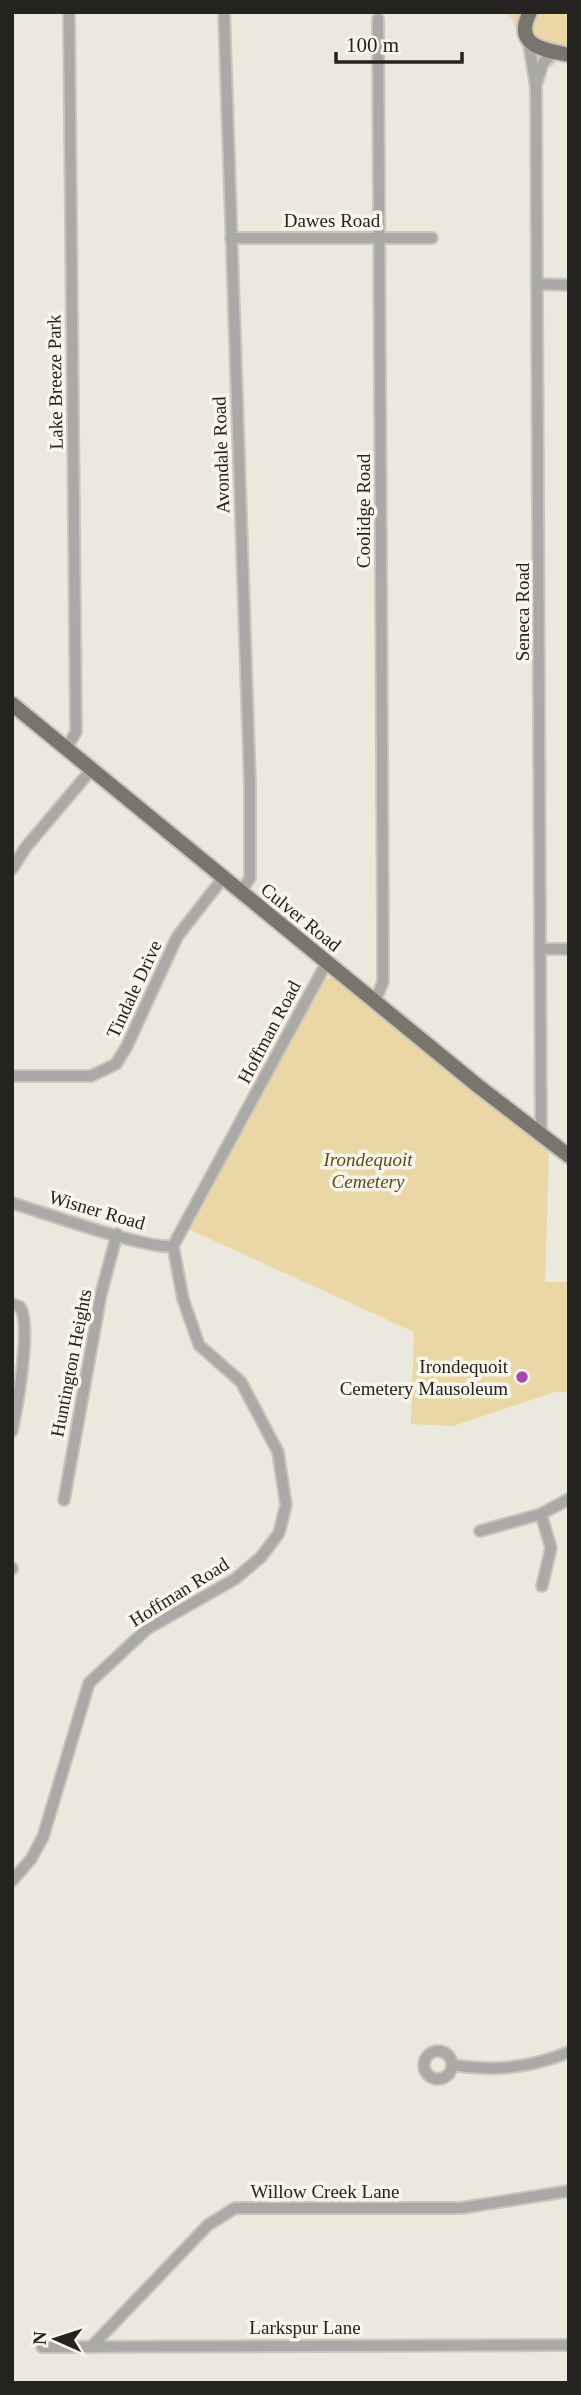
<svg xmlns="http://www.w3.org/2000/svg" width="581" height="2395" font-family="'Times New Roman',serif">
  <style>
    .green { fill: #ead7a5 }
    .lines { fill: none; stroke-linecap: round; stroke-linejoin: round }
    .minor-casing { stroke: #c7c5bc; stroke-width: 14 }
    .major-casing { stroke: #c7c5bc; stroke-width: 18 }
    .minor { stroke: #aba9a5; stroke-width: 10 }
    .major { stroke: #78756d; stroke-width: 14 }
    .poi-dot { fill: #a847af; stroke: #f9f5eb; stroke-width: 2.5 }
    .labels { text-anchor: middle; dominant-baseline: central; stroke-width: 7; stroke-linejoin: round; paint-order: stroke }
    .street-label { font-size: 19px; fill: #24231f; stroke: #f9f5eb }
    .park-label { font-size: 19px; font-style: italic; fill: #5c4c1f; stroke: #f9f5eb }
    .poi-label { font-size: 19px; fill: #24231f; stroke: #f9f5eb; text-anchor: end }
  </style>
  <rect width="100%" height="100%" fill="#ebe8de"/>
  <g class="green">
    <path d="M 503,12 L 569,12 L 569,63 L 558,61 L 551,67 L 527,61 L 512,18 Z"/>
    <path d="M 334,977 L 549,1151 L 545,1282 L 569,1282 L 569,1392 L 555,1392 L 453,1426 L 411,1424 L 414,1332 L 188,1229 L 320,985 L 324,979 Z"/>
  </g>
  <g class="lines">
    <g class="minor-casing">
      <g id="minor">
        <path d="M 224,12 L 250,786 L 250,878 L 240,893"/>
        <path d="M 528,38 L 536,88 L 541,1136"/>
        <path d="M 537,82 L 543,63 L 553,53"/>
        <path d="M 231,238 L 432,238"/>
        <path d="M 537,284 L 569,285"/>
        <path d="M 66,749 L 76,732 L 69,12"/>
        <path d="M 12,869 L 26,847 L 91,770"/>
        <path d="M 542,949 L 569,949"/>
        <path d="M 375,1001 L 383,982 L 383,933 L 378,19"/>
        <path d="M 12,1076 L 91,1076 L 116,1064 L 127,1046 L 177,937 L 223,878"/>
        <path d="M 12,1203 C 42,1212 148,1250 173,1246"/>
        <path d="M 12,1304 L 20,1307 C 32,1324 17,1408 12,1431"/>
        <path d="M 64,1500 L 101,1294 L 117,1234"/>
        <path d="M 541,1514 L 551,1548 L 542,1586"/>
        <path d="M 480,1531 L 541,1514 L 569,1499"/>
        <path d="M 12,1568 L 12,1569"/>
        <path d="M 12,1881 L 31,1859 L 43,1837 L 89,1683 L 147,1629 L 235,1579 L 261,1557 L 279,1533 L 286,1505 L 278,1452 L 241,1382 L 199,1345 L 183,1299 L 173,1246 L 327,962"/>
        <circle cx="438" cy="2065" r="14"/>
        <path d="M 452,2065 C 493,2072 531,2068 569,2052"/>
        <path d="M 93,2345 L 208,2225 L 235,2208 L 461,2208 L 569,2191"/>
        <path d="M 42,2347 L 569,2345"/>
      </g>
    </g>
    <g class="major-casing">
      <g id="major">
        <path d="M 530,12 C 512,47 546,50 569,55"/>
        <path d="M 12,704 L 478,1086 L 569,1156"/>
      </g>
    </g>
    <use href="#minor" class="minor"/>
    <use href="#major" class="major"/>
  </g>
  <circle class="poi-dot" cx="522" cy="1377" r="7"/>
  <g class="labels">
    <g class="street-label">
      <text x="332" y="220">Dawes Road</text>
      <text transform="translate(55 382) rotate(-91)">Lake Breeze Park</text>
      <text transform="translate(221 455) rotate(-92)">Avondale Road</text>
      <text transform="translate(363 511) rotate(-90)">Coolidge Road</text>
      <text transform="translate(522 612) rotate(-90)">Seneca Road</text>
      <text transform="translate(301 917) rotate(39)">Culver Road</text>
      <text transform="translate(134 989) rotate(-65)">Tindale Drive</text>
      <text transform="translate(269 1032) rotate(-62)">Hoffman Road</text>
      <text transform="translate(97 1210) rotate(16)">Wisner Road</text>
      <text transform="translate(71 1363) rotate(-79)">Huntington Heights</text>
      <text transform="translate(179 1592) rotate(-32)">Hoffman Road</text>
      <text x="325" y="2191">Willow Creek Lane</text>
      <text x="305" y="2327">Larkspur Lane</text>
    </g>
    <g class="park-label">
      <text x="368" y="1159">Irondequoit<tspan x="368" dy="22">Cemetery</tspan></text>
    </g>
    <g class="poi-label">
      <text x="508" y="1366">Irondequoit<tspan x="508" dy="22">Cemetery Mausoleum</tspan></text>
    </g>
  </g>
  <rect width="581" height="2395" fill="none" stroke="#24231f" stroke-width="28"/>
  <g transform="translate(56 2339) rotate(273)" stroke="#f9f5eb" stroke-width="5" paint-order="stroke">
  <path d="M0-5L12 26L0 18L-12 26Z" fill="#24231f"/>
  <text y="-10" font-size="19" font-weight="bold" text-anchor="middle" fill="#24231f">N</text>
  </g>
  <path d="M336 52v10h126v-10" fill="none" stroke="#24231f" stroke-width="3.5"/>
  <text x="346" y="52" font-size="21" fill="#24231f" stroke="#f9f5eb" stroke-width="5" paint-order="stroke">100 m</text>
</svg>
